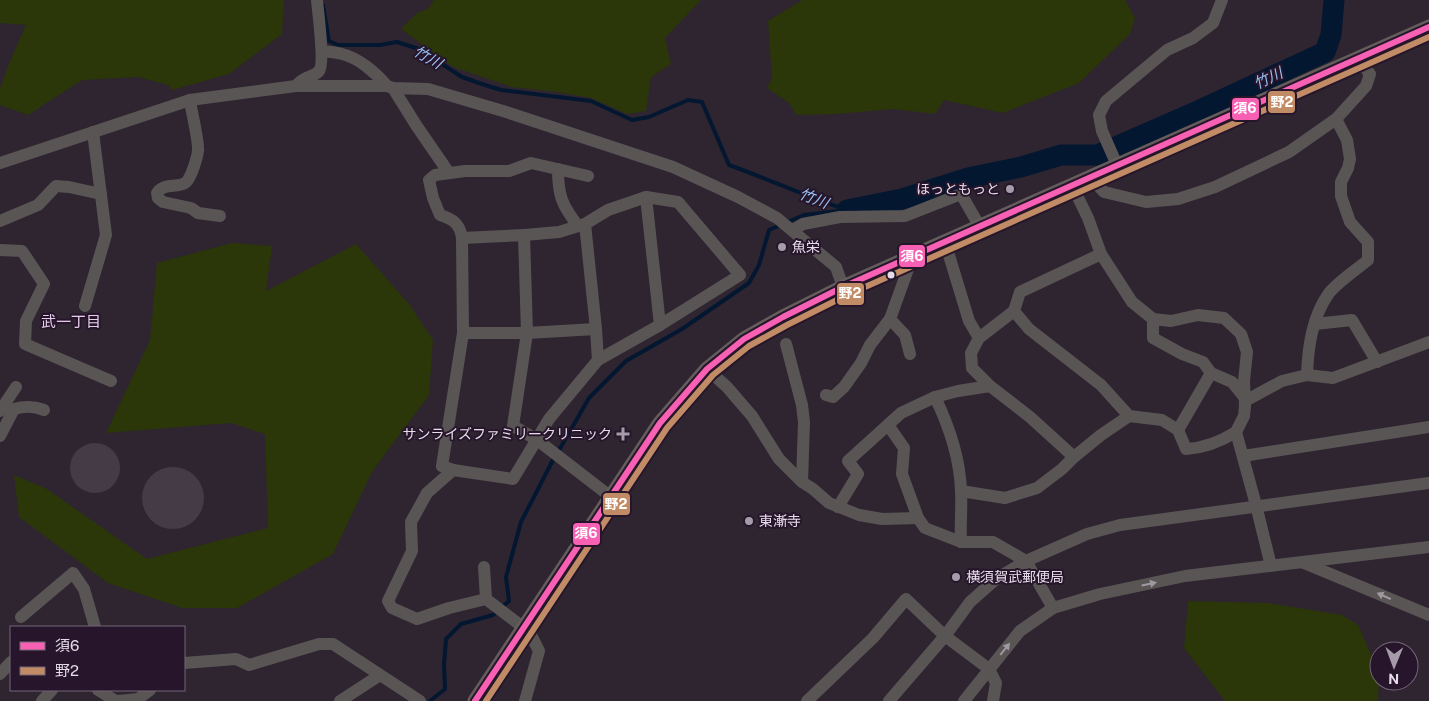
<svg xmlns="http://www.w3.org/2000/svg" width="1429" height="701" font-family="'Public Sans','Noto Sans JP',sans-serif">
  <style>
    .green { fill: #2b3609 }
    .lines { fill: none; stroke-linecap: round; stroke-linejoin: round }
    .stream { stroke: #041731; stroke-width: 4 }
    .river { stroke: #041731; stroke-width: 21 }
    .building { fill: #443b46 }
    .minor { stroke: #5a5555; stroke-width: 12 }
    .major { stroke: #645d5b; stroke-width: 15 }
    .bus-1-casing { stroke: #27162b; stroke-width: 10 }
    .bus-2-casing { stroke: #27162b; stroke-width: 10 }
    .bus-1 { stroke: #f860b3; stroke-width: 6 }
    .bus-2 { stroke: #c18c65; stroke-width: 6 }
    .oneway { fill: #a098a0 }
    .poi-dot { fill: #a69ca9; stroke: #27162b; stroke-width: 2 }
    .bus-dot { fill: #e7dcea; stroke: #27162b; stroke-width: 2 }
    .labels { text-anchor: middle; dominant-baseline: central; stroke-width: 4; stroke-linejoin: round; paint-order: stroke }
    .poi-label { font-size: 14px; fill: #e7dcea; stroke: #27162b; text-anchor: start }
    .water-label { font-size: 15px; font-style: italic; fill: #99c4f7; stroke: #27162b }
    .neighbourhood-label { font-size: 15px; fill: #e6cfec; stroke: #27162b }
    .line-badge { stroke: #27162b; stroke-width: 2 }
    .badge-label { font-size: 14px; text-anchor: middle; font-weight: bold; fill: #fff }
  </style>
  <rect width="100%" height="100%" fill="#2e2531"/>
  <g class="green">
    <path d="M 0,0 L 284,0 L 282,34 L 229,74 L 172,90 L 168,85 L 138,77 L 82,80 L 28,115 L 0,105 L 0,88 L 10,61 L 26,25 L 0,23 Z"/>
    <path d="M 434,0 L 701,0 L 665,38 L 671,64 L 651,77 L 646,111 L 627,114 L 591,98 L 557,92 L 512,87 L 453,67 L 401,29 L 417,13 L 428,9 Z"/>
    <path d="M 802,0 L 1125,0 L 1135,18 L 1130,34 L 1079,83 L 1003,113 L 944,100 L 935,114 L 892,109 L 837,114 L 797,115 L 789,103 L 767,88 L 772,78 L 768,21 Z"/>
    <path d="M 232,243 L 272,246 L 266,291 L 356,244 L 409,304 L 433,340 L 429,395 L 372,472 L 333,554 L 237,608 L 182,608 L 108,583 L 19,517 L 14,475 L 47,489 L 147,559 L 268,528 L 265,434 L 231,423 L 106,433 L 150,340 L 157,263 Z"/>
    <path d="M 1188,601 L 1269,603 L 1342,615 L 1358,625 L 1379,673 L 1378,701 L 1225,701 L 1184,648 Z"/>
  </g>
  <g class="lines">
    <g class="stream">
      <path d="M 323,5 L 329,41 L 338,45 L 380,45 L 397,42 L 419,49 L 462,77 L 482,84 L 501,90 L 591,101 L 632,120 L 649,117 L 688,100 L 702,102 L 729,165 C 768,179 805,196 844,209"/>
      <path d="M 558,452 L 589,398 L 626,361 L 682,329 L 749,283 L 759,265 L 769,230 L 804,215 L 847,210"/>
      <path d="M 430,701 L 445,689 L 444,664 L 446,639 L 461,624 L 493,615 L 509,601 L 506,577 L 521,522 L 554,458"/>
    </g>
    <path class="river" d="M 847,210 L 902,199 L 968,178 L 1021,167 L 1061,155 L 1097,155 L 1200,110 L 1325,52 L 1331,35 L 1334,0"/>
  </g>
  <g class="building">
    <circle cx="95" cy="468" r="25"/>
    <circle cx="173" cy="498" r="31"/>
  </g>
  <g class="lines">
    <g class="minor">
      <path d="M 322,51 C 328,52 335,52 342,54 C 359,58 376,73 387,86"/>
      <path d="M 296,86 C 305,75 313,78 319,71 C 325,64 318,12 317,0"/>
      <path d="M 393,88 L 416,125 L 449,173"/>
      <path d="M 190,100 C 192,115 197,132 198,147 C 199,153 191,180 185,183 C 176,188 163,183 157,193 L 158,198 L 163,202 L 191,208 L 198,213 L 220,216"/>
      <path d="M 0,163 L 190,100 L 296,86 L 387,86 L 393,88 L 428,89 L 503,111 L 673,167 L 738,197 L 777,218 L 836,267 L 843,287"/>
      <path d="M 1117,165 L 1102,131 L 1099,115 L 1106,101 L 1167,50 L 1193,38 L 1213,23 L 1222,0"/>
      <path d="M 558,169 C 558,196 562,205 578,226"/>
      <path d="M 1090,177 L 1104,192 L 1146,202 L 1178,199 L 1215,187 L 1289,152 L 1336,119 L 1366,86 L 1370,74 L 1358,59"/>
      <path d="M 1072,185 L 1088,218 L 1101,254 L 1132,302 L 1153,319 L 1171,321 L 1198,315 L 1224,318 L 1241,334 L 1247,352 L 1244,381 L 1245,406 L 1244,416 L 1236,432 L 1256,505 L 1271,566"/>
      <path d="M 646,197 L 660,325"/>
      <path d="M 0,221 L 38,205 L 56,186 L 69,187 L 101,194"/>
      <path d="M 585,224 L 596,329 L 598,360"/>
      <path d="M 793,230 L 803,224 L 840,217 L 905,216 L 961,194 L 980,227"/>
      <path d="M 524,235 L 559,232 L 585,224 L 608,210 L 646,197 L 678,202 L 740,275 L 660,325 L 598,360 L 549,419 L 513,479 L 453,470 L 442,466 L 463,333 L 462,238 C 460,224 453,219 440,215 L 433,198 L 429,180 L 435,175 L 465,171 L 509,171 L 531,163 L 588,176"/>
      <path d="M 462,238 L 524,235 L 527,333 L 513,426 L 536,439 L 611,497"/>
      <path d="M 945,242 L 969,321 L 979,338"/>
      <path d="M 0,250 L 22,251 L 44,284 L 26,321 L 25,344 L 111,381"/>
      <path d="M 1101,254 L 1020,292 L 1014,311 L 1029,329 L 1101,385 L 1129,416"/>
      <path d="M 85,306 L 106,235 L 93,132"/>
      <path d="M 1014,311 L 979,338 L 971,353 L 972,368 L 990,386 L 1030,417 L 1074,457"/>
      <path d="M 890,319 L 905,335 L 910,354"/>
      <path d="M 1153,319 L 1153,338 L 1182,354 L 1203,362 L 1211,373"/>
      <path d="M 1315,324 L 1352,320 L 1377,362"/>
      <path d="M 463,333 L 527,333 L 596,329"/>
      <path d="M 786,344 L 802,405 L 804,422 L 802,482"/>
      <path d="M 707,369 L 727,387 L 752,416 L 779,459 L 802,482 L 813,489 L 829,503 L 859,515 L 882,519 L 918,518"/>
      <path d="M 1307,375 C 1308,347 1312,317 1329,293 C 1339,281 1356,270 1368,260 L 1368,242 L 1350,222 L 1341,196 L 1341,182 L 1348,168 L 1350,159 L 1347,140 L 1336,119"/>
      <path d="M 826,395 L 833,397 L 844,387 L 861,363 L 870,345 L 890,319 L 912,258"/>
      <path d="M 935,397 C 949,426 960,459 961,491 C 962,508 960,525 961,542"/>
      <path d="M 1245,401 L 1282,381 L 1307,375 L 1333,378 L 1429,342"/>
      <path d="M 0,411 L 16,387"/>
      <path d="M 888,425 L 904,448 L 902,474 L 918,518 L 925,528 L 961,542 L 993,542 L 1026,561 L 1053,608"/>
      <path d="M 1178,430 L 1211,373 L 1232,382 L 1245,398"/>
      <path d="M 0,436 L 14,409 C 25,406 33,406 44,410"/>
      <path d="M 1243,456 L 1429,427"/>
      <path d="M 453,470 L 427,493 L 411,522 L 412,551 L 388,601 L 392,608 L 417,619 L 449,608 L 486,599 L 524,628"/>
      <path d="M 961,491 L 1005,498 L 1037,488 L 1062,469 L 1074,457 L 1101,435 L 1129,416 L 1162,420 L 1178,430 L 1186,449 C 1204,448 1220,442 1236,432"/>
      <path d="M 838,507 L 858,474 L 848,461 L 901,413 L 935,397 L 958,391 L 990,386"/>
      <path d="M 1304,563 L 1429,615"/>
      <path d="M 484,567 L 486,599"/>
      <path d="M 21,617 L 73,573 L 84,589 L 95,627"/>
      <path d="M 184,663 L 236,659 L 249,665 L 319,644 L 333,644 L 420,701"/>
      <path d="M 0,674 L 11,662"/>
      <path d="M 98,690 L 116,701"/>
      <path d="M 42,701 L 52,690"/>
      <path d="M 118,701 L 138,699 L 150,690"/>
      <path d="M 340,701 L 380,675"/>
      <path d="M 525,701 L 539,651 L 526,625"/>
      <path d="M 807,701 L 873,638 L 906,599 L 945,636 L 989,669 L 996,683 L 993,701"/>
      <path d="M 889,701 L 945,636 L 970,602 L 996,579 L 1026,561 L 1087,534 L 1120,525 L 1429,483"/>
      <path d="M 964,701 L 1020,631 L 1053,608 L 1100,594 L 1185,576 L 1429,547"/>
    </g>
    <path class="major" d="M 475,701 L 660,423 L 707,369 L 744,339 L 783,317 L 843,287 L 1429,27"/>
    <g class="bus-1-casing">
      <path id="bus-1" d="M 475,701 L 660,423 L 707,369 L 744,339 L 783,317 L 843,287 L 1429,27"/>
    </g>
    <g class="bus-2-casing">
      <path id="bus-2" d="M 486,701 L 667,428 L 713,375 L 749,346 L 787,325 L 847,295 L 1429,37"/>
    </g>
    <use href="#bus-1" class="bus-1"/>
    <use href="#bus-2" class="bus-2"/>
  </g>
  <defs><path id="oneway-solid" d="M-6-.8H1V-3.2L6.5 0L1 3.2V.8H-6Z" transform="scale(1.25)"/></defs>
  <g class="oneway">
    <use href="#oneway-solid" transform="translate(1149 584) rotate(-12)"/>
    <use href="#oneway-solid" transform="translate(1384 596) rotate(-156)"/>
    <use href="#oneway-solid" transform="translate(1005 649) rotate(-51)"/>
  </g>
  <g class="poi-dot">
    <circle cx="1010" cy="189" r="5"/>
    <circle cx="782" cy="247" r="5"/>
    <path d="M620.5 426.5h5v5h5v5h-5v5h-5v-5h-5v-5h5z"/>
    <circle cx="749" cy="521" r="5"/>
    <circle cx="956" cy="577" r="5"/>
  </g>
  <circle class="bus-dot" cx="891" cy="275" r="4.5"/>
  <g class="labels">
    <g class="poi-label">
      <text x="1000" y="189" text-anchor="end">ほっともっと</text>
      <text x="792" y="247">魚栄</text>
      <text x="612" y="434" text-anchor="end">サンライズファミリークリニック</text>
      <text x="759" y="521">東漸寺</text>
      <text x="966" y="577">横須賀武郵便局</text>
    </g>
    <g class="water-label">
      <text transform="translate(428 57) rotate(30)">竹川</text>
      <text transform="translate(1268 78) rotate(-25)">竹川</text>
      <text transform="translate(814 198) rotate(21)">竹川</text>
    </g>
    <g class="neighbourhood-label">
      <text x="71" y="321">武一丁目</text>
    </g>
  </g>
  <g class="line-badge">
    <rect x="1267" y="90" width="29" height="24" rx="5" fill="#c18c65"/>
    <rect x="1231" y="97" width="29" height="24" rx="5" fill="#f860b3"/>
    <rect x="898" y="244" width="28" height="24" rx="5" fill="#f860b3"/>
    <rect x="836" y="282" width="29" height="24" rx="5" fill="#c18c65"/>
    <rect x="602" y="492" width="29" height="24" rx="5" fill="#c18c65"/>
    <rect x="572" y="522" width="29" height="24" rx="5" fill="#f860b3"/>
  </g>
  <g class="badge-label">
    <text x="1282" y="107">野2</text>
    <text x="1245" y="113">須6</text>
    <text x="912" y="261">須6</text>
    <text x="850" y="298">野2</text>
    <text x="616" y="509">野2</text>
    <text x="586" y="538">須6</text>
  </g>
  <rect x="10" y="626" width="175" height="65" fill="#27162b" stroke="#746577"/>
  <rect x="20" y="642" width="25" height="8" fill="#f860b3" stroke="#746577"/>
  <text x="55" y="651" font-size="15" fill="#e7dcea">須6</text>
  <rect x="20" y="667" width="25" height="8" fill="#c18c65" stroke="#746577"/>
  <text x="55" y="676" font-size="15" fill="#e7dcea">野2</text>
  <g transform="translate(1394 666) rotate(181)"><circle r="24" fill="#27162b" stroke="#746577"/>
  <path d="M0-4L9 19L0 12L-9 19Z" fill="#a69ca9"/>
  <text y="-8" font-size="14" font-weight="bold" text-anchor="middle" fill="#e7dcea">N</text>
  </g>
</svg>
